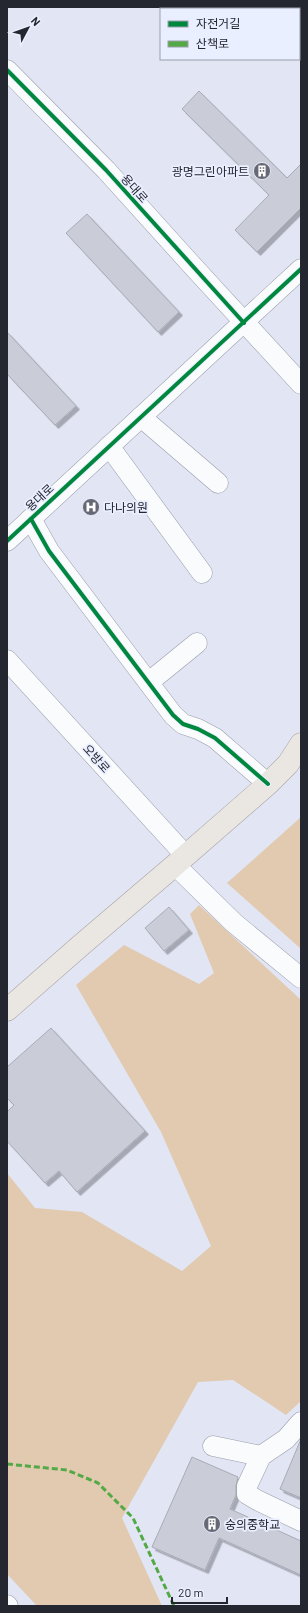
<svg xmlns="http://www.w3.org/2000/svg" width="308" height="1613" font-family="Barlow,'Noto Sans KR',sans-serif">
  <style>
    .green { fill: #e2cab0 }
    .building { fill: #cacdd8; stroke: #a8abb6; filter: url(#shadow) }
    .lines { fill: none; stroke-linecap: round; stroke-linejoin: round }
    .minor-casing { stroke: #9a9ca8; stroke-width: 21 }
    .major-casing { stroke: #a9a4a2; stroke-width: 23 }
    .minor { stroke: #fafbfd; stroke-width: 20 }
    .major { stroke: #eae6e2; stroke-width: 22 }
    .quiet { stroke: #53aa45; stroke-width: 3; stroke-dasharray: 6 3; stroke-linecap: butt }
    .cycleway-casing { stroke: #eaefff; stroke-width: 6 }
    .cycleway { stroke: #00873e; stroke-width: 4 }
    .labels { text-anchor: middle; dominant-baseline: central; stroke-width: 3.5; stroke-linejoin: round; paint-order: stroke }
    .poi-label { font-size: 12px; fill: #242630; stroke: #eaefff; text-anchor: start }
    .street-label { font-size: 12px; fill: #242630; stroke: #eaefff }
  </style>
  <defs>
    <filter id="shadow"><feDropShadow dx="3.5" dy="3.5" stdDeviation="0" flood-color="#0004"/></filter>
  </defs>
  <rect width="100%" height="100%" fill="#e1e5f4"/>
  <g class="green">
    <path d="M 301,817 L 301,949 L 227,883 Z"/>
    <path d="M 199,905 L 301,1000 L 301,1401 L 286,1415 L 233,1380 L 198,1382 L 122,1518 L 162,1606 L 37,1606 L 7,1574 L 7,1173 L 35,1208 L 82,1212 L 182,1271 L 211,1246 L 161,1132 L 76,985 L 124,945 L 199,984 L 214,973 L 190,914 Z"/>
  </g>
  <g class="building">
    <path d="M 199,91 L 287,178 L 301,164 L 301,208 L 257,252 L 235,230 L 269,195 L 182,109 Z"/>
    <path d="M 87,214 L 179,312 L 158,332 L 66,233 Z"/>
    <path d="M 7,332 L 76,406 L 55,425 L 7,374 Z"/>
    <path d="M 169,907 L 189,930 L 164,951 L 145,928 Z"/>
    <path d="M 51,1028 L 145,1131 L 77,1192 L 59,1171 L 45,1183 L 7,1141 L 7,1112 L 14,1105 L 7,1098 L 7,1067 Z"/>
    <path d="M 301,1439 L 301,1498 L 280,1489 Z"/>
    <path d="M 192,1457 L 238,1477 L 236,1486 L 236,1495 L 230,1509 L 301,1541 L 301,1575 L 219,1538 L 205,1570 L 152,1547 Z"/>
  </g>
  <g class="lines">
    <g class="minor-casing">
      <g id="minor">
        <path d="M 7,70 L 106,170 L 189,262 L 301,384"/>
        <path d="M 141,417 L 218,483"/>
        <path d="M 109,446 L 202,573"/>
        <path d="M 31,519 L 49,551 L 173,715 L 183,724 L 198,729 L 215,738 L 268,784"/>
        <path d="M 7,541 L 301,269"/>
        <path d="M 7,660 L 186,856"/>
        <path d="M 149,682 L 197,643"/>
        <path d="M 175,865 L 234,923 L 301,978"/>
        <path d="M 301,1422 L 286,1439 L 261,1456 L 247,1486 L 247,1494 L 257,1500 L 301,1521"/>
        <path d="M 213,1446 L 261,1456"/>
        <path d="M 7,1605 L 8,1606"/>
      </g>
    </g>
    <g class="major-casing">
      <path id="major" d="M 7,1010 L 80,946 L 175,865 L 268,784 L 288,764 L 301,744"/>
    </g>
    <use href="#minor" class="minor"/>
    <use href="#major" class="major"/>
    <path class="quiet" d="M 7,1464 L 67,1470 L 98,1483 L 133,1518 L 174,1606"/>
    <g class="cycleway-casing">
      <g id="cycleway">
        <path d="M 7,70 L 106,170 L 244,323"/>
        <path d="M 31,519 L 49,551 L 173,715 L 183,724 L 198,729 L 215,738 L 268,784"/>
        <path d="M 7,541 L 301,269"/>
      </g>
    </g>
    <use href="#cycleway" class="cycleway"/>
  </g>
  <defs>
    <g id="building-disc" transform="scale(0.9)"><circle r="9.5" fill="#666975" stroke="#eaefff"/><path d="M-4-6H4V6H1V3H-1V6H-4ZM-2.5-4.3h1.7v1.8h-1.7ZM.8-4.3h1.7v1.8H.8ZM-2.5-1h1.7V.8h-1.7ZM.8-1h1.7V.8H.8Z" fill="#fff"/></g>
    <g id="hospital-disc" transform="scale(0.9)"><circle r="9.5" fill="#666975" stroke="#eaefff"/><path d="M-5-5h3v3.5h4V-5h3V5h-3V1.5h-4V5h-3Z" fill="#fff"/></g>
  </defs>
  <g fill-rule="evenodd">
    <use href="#building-disc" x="262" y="171"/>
    <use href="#hospital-disc" x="91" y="507"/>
    <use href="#building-disc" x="212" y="1524"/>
  </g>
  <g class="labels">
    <g class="poi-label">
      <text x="249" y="171" text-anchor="end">광명그린아파트</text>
      <text x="104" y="507">다나의원</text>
      <text x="225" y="1524">숭의중학교</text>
    </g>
    <g class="street-label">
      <text transform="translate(135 188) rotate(48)">용대로</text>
      <text transform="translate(39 497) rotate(-43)">용대로</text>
      <text transform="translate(97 758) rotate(48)">오방로</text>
    </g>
  </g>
  <rect width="308" height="1613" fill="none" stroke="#242630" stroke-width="16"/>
  <rect x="160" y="8" width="140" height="52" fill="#eaefff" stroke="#9b9fac"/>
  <rect x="168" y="21" width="20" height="6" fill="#00873e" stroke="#9b9fac"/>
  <text x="196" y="28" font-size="12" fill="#242630">자전거길</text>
  <rect x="168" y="41" width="20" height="6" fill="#53aa45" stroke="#9b9fac"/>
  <text x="196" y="48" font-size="12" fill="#242630">산책로</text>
  <g transform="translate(28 28) rotate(49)" stroke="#eaefff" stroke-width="3" paint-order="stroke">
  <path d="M0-3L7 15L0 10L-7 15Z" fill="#242630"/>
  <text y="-6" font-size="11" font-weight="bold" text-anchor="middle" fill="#242630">N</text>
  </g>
  <path d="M172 1597v6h55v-6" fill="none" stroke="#242630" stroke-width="2"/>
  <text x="178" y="1597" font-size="12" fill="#242630" stroke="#eaefff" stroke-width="3" paint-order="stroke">20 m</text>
</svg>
